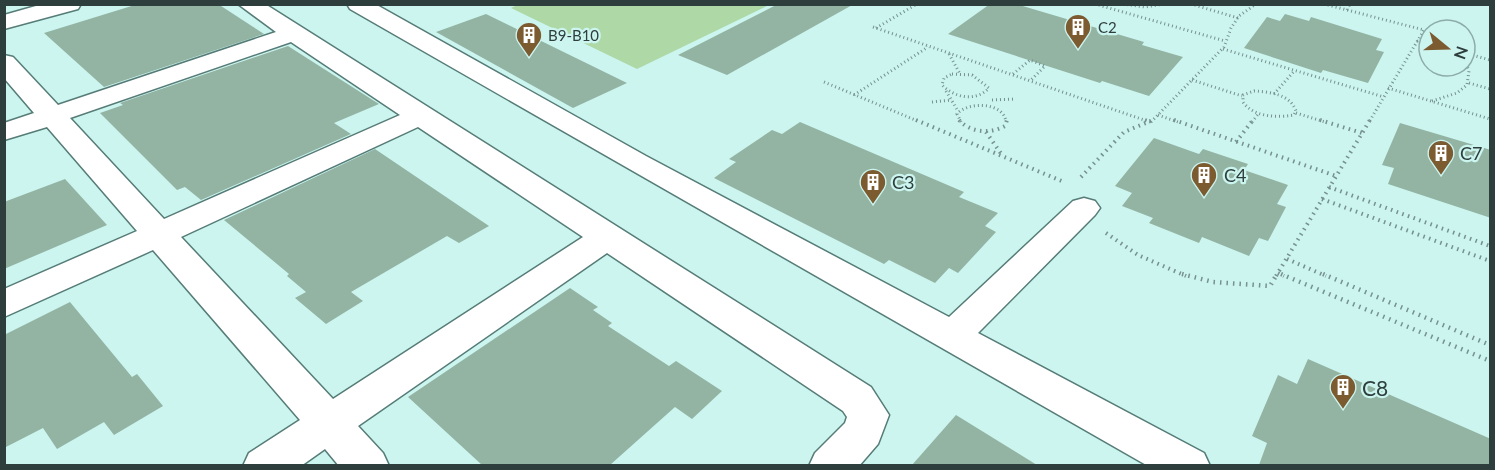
<svg xmlns="http://www.w3.org/2000/svg" width="1495" height="470" font-family="Lato,sans-serif">
  <style>
    .green { fill: #aed8a6 }
    .building { fill: #93b4a3 }
    .lines { fill: none; stroke-linecap: round; stroke-linejoin: round }
    .minor-casing { stroke: #567c77; stroke-width: 3 }
    .path-far2 { stroke: #76918e; stroke-width: 3; stroke-dasharray: 1 3; stroke-linecap: butt }
    .path-far1 { stroke: #76918e; stroke-width: 4; stroke-dasharray: 1.5 4.5; stroke-linecap: butt }
    .path { stroke: #76918e; stroke-width: 4.5; stroke-dasharray: 1.5 5; stroke-linecap: butt }
    .minor { fill: #fff; fill-rule: evenodd }
    .labels { text-anchor: middle; dominant-baseline: central; stroke-width: 4.5; stroke-linejoin: round; paint-order: stroke }
    .far-poi-label { font-size: 15px; fill: #2e3e3c; stroke: #ccf5f0; text-anchor: start }
    .poi-label { font-size: 18px; fill: #2e3e3c; stroke: #ccf5f0; text-anchor: start }
    .near-poi-label { font-size: 21px; fill: #2e3e3c; stroke: #ccf5f0; text-anchor: start }
  </style>
  <rect width="100%" height="100%" fill="#ccf5f0"/>
  <path class="green" d="M 519,4 L 769,4 L 769,5 L 637,69 L 511,8 Z"/>
  <g class="building">
    <path d="M 138,4 L 218,4 L 264,34 L 104,87 L 44,33 Z"/>
    <path d="M 778,4 L 854,4 L 727,75 L 678,55 Z"/>
    <path d="M 990,4 L 1016,4 L 1144,42 L 1142,45 L 1183,57 L 1149,96 L 1102,81 L 1100,83 L 948,34 Z"/>
    <path d="M 486,14 L 627,83 L 573,108 L 436,32 Z"/>
    <path d="M 1285,14 L 1309,21 L 1311,17 L 1382,39 L 1376,50 L 1384,52 L 1368,83 L 1323,70 L 1321,73 L 1244,48 L 1267,17 L 1280,21 Z"/>
    <path d="M 288,46 L 379,104 L 334,123 L 351,134 L 201,200 L 185,187 L 177,190 L 100,113 L 123,105 L 120,103 Z"/>
    <path d="M 800,122 L 964,192 L 959,197 L 998,213 L 985,226 L 996,232 L 958,273 L 949,268 L 935,283 L 889,260 L 884,264 L 714,178 L 736,162 L 729,159 L 772,130 L 782,134 Z"/>
    <path d="M 1400,123 L 1491,150 L 1491,218 L 1388,184 L 1394,168 L 1382,165 Z"/>
    <path d="M 1154,138 L 1199,154 L 1203,149 L 1248,164 L 1244,170 L 1288,185 L 1277,204 L 1286,207 L 1268,241 L 1259,238 L 1249,256 L 1202,237 L 1199,243 L 1149,223 L 1153,218 L 1122,206 L 1132,193 L 1115,186 Z"/>
    <path d="M 375,149 L 489,226 L 459,243 L 447,236 L 351,292 L 363,301 L 326,324 L 295,298 L 306,292 L 287,276 L 289,274 L 224,220 Z"/>
    <path d="M 65,179 L 107,225 L 4,269 L 4,202 Z"/>
    <path d="M 570,288 L 598,307 L 593,310 L 612,323 L 608,326 L 669,366 L 676,361 L 722,391 L 692,419 L 675,407 L 610,465 L 482,465 L 408,397 Z"/>
    <path d="M 70,302 L 132,377 L 137,374 L 163,406 L 114,435 L 104,422 L 57,449 L 43,428 L 4,448 L 4,335 Z"/>
    <path d="M 1308,359 L 1491,439 L 1491,465 L 1259,465 L 1267,443 L 1252,436 L 1278,375 L 1297,384 Z"/>
    <path d="M 956,415 L 1037,465 L 912,465 Z"/>
  </g>
  <g class="lines">
    <g class="minor-casing">
      <g id="minor">
        <path d="M 43,4 L 81,4 L 78,9 L 4,29 L 4,15 Z"/>
        <path d="M 238,4 L 265,4 L 871,387 L 889,415 L 878,444 L 859,466 L 809,466 L 815,453 L 845,423 L 847,417 L 843,411 L 607,253 L 358,426 L 383,453 L 389,466 L 339,466 L 325,449 L 301,466 L 243,466 L 249,453 L 300,420 L 153,250 L 4,317 L 4,289 L 137,231 L 47,127 L 4,140 L 4,123 L 34,113 L 4,78 L 4,55 L 13,57 L 58,105 L 276,32 ZM 291,42 L 400,115 L 164,219 L 70,118 ZM 418,127 L 583,237 L 333,399 L 181,237 Z"/>
        <path d="M 347,4 L 375,4 L 646,156 L 949,317 L 1073,201 L 1084,198 L 1095,201 L 1100,208 L 1095,215 L 978,333 L 1204,453 L 1210,466 L 1148,466 L 350,9 Z"/>
      </g>
    </g>
    <g class="path-far2">
      <path d="M 1095,4 L 1225,41"/>
      <path d="M 1123,4 L 1145,7 L 1164,4"/>
      <path d="M 1191,4 L 1238,18"/>
      <path d="M 1324,4 L 1424,30 L 1369,122"/>
      <path d="M 1347,10 L 1350,4"/>
      <path d="M 873,27 L 1150,122"/>
      <path d="M 876,28 L 917,4"/>
      <path d="M 1417,41 L 1429,44"/>
      <path d="M 1223,49 L 1384,97"/>
      <path d="M 1465,53 L 1490,60"/>
      <path d="M 949,54 L 960,74"/>
      <path d="M 952,74 L 972,75 L 989,88 C 976,102 955,98 942,85 L 944,78 Z"/>
      <path d="M 1013,74 L 1030,60 L 1045,66 L 1030,81"/>
      <path d="M 1192,80 L 1242,96"/>
      <path d="M 824,82 L 920,122"/>
      <path d="M 1469,83 L 1490,89"/>
      <path d="M 1388,88 L 1490,119"/>
      <path d="M 946,91 L 958,111"/>
      <path d="M 1254,91 C 1270,92 1290,94 1296,111 L 1294,115 C 1277,118 1253,117 1243,102 L 1243,95 Z"/>
      <path d="M 1274,94 L 1295,70"/>
      <path d="M 854,95 L 928,47"/>
      <path d="M 992,100 L 1015,99"/>
      <path d="M 1432,101 L 1457,93 L 1467,85 L 1469,71 L 1465,61"/>
      <path d="M 932,102 L 952,100"/>
      <path d="M 1296,113 L 1325,122"/>
      <path d="M 1158,115 L 1178,122"/>
      <path d="M 961,122 L 957,114 C 968,101 1004,102 1006,122"/>
      <path d="M 1151,122 L 1224,47 L 1231,28 L 1239,16 L 1256,4"/>
      <path d="M 1252,122 L 1259,113"/>
    </g>
    <g class="path-far1">
      <path d="M 916,120 L 1064,182"/>
      <path d="M 959,120 C 971,133 990,134 1005,126 L 1007,120"/>
      <path d="M 1145,120 L 1150,122"/>
      <path d="M 1174,120 L 1336,176"/>
      <path d="M 1320,120 L 1362,133"/>
      <path d="M 986,132 L 1002,155"/>
      <path d="M 1236,142 L 1253,120"/>
      <path d="M 1081,177 L 1124,132 L 1153,120"/>
      <path d="M 1329,187 L 1490,246"/>
      <path d="M 1322,199 L 1490,261"/>
      <path d="M 1106,233 L 1138,255 L 1186,276"/>
      <path d="M 1287,259 L 1326,276"/>
      <path d="M 1278,273 L 1284,276"/>
      <path d="M 1276,276 L 1370,120"/>
    </g>
    <g class="path">
      <path d="M 1182,274 L 1213,282 L 1270,286 L 1277,274"/>
      <path d="M 1281,274 L 1490,361"/>
      <path d="M 1323,274 L 1490,345"/>
    </g>
    <use href="#minor" class="minor"/>
  </g>
  <defs>
    <g id="building-pin" transform="scale(1.35)"><path d="M0 17L-7.5 6A9.5 9.5 0 1 1 7.5 6Z" fill="#7c5b31" stroke="#ccf5f0"/><path d="M-4-6H4V6H1V3H-1V6H-4ZM-2.5-4.3h1.7v1.8h-1.7ZM.8-4.3h1.7v1.8H.8ZM-2.5-1h1.7V.8h-1.7ZM.8-1h1.7V.8H.8Z" fill="#fff"/></g>
  </defs>
  <g fill-rule="evenodd">
    <use href="#building-pin" x="1078" y="27"/>
    <use href="#building-pin" x="529" y="35"/>
    <use href="#building-pin" x="1441" y="153"/>
    <use href="#building-pin" x="1204" y="175"/>
    <use href="#building-pin" x="873" y="182"/>
    <use href="#building-pin" x="1343" y="387"/>
  </g>
  <g class="labels">
    <g class="far-poi-label">
      <text x="1098" y="27">C2</text>
      <text x="548" y="35">B9-B10</text>
    </g>
    <g class="poi-label">
      <text x="1460" y="153">C7</text>
      <text x="1224" y="175">C4</text>
      <text x="892" y="182">C3</text>
    </g>
    <g class="near-poi-label">
      <text x="1362" y="387">C8</text>
    </g>
  </g>
  <rect width="1495" height="470" fill="none" stroke="#2e3e3c" stroke-width="12"/>
  <g transform="translate(1447 48) rotate(109)"><circle r="28" fill="#ccf5f0" stroke="#8daca8" stroke-width="1.5"/>
  <path d="M0-4.5L10 22L0 15L-10 22Z" fill="#7c5b31"/>
  <text y="-9" font-size="16" font-weight="bold" text-anchor="middle" fill="#2e3e3c">N</text>
  </g>
</svg>
